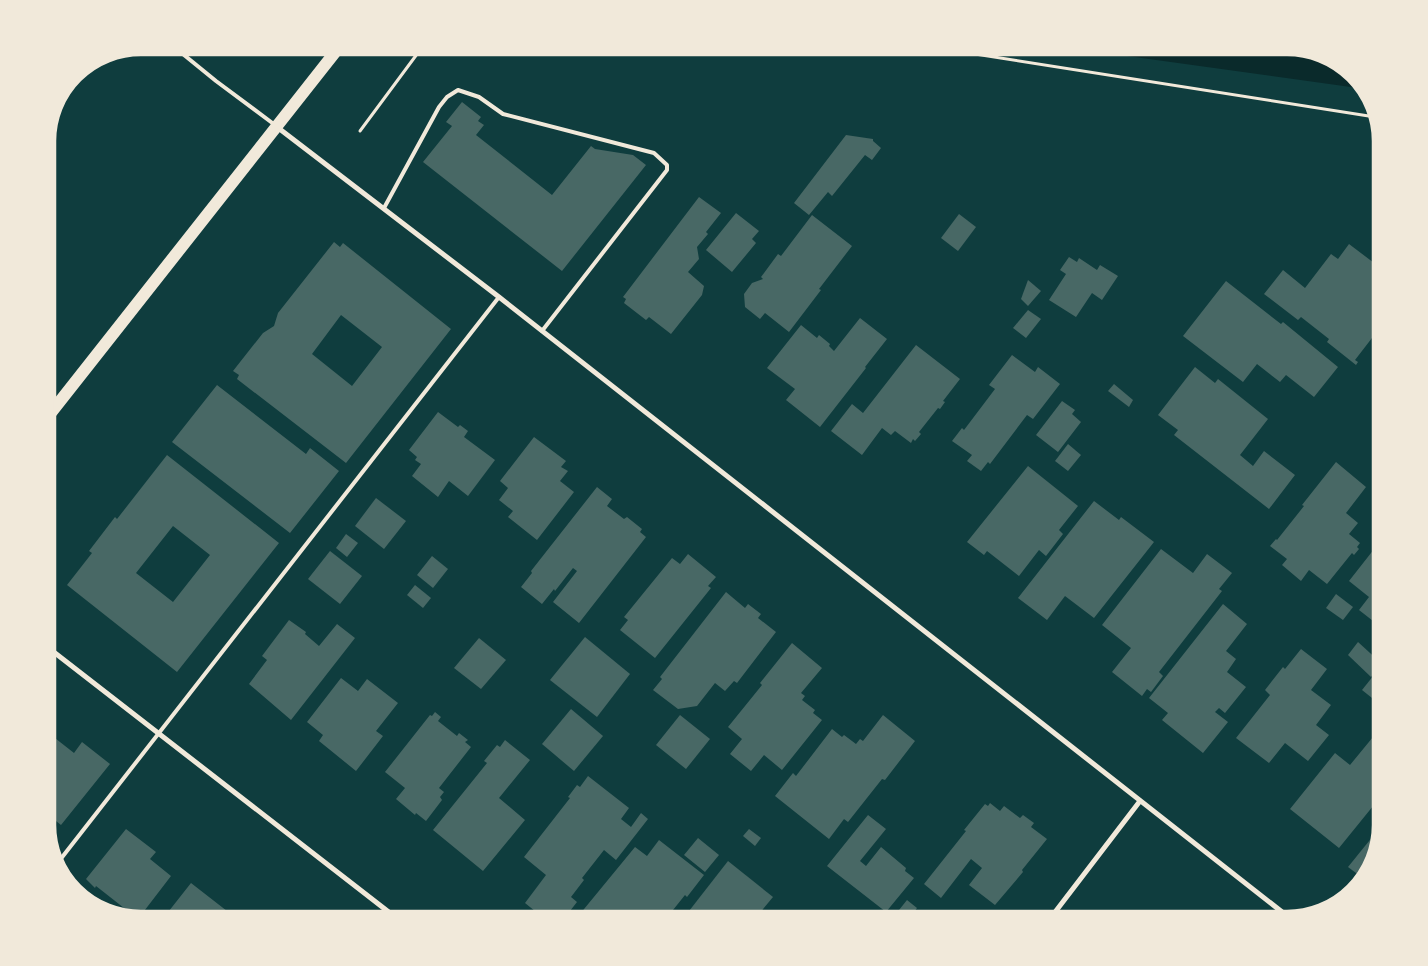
<svg xmlns="http://www.w3.org/2000/svg" width="1428" height="966" font-family="Barlow,sans-serif">
  <style>
    .water { fill: #0a2a2b }
    .building { fill: #486865; fill-rule: evenodd }
    .lines { fill: none; stroke-linecap: round; stroke-linejoin: round }
    .path { stroke: #f1e9da; stroke-width: 3 }
    .service { stroke: #f1e9da; stroke-width: 4 }
    .minor { stroke: #f1e9da; stroke-width: 5 }
    .primary { stroke: #f1e9da; stroke-width: 12 }
    .rim { fill: none; stroke: #f1e9da; stroke-width: 2.5 }
  </style>
  <rect width="100%" height="100%" fill="#0f3d3e"/>
  <path class="water" d="M 1055,46 L 1287,46 L 1340,62 L 1365,89 Z"/>
  <g class="building">
    <path d="M 462,102 L 481,117 L 478,121 L 484,125 L 476,135 L 552,195 L 591,146 L 595,149 L 633,155 L 646,165 L 562,271 L 423,162 L 452,126 L 446,122 Z"/>
    <path d="M 846,135 L 873,139 L 873,141 L 881,148 L 872,160 L 865,155 L 832,196 L 828,192 L 809,215 L 794,203 Z"/>
    <path d="M 699,197 L 721,213 L 706,232 L 708,234 L 697,247 L 699,259 L 688,272 L 704,286 L 702,295 L 671,334 L 649,317 L 646,320 L 624,303 L 626,299 L 623,297 Z"/>
    <path d="M 736,213 L 759,231 L 752,239 L 756,243 L 732,272 L 706,250 Z"/>
    <path d="M 959,214 L 976,227 L 958,251 L 941,238 Z"/>
    <path d="M 812,215 L 852,246 L 819,289 L 821,290 L 789,332 L 765,313 L 760,319 L 745,307 L 744,294 L 752,283 L 763,279 L 761,277 L 778,254 L 781,256 Z"/>
    <path d="M 334,242 L 340,247 L 343,243 L 451,329 L 346,463 L 237,379 L 239,375 L 233,371 L 263,333 L 274,326 L 278,313 ZM 341,315 L 382,347 L 352,386 L 312,354 Z"/>
    <path d="M 1349,244 L 1382,269 L 1382,321 L 1372,333 L 1377,337 L 1374,340 L 1372,338 L 1355,360 L 1358,362 L 1356,365 L 1327,342 L 1329,339 L 1301,317 L 1298,320 L 1264,294 L 1283,270 L 1305,288 L 1331,254 L 1338,259 Z"/>
    <path d="M 1069,257 L 1077,262 L 1079,258 L 1097,270 L 1100,265 L 1118,276 L 1102,300 L 1092,293 L 1076,317 L 1049,300 L 1066,274 L 1060,270 Z"/>
    <path d="M 1028,280 L 1041,291 L 1028,306 L 1021,299 Z"/>
    <path d="M 1226,281 L 1281,324 L 1283,322 L 1338,367 L 1314,397 L 1286,375 L 1280,382 L 1257,364 L 1243,382 L 1183,336 Z"/>
    <path d="M 1028,310 L 1041,319 L 1026,338 L 1013,328 Z"/>
    <path d="M 860,318 L 887,339 L 865,367 L 866,368 L 820,427 L 786,400 L 795,389 L 767,368 L 801,325 L 817,338 L 819,335 L 830,344 L 829,346 L 834,351 Z"/>
    <path d="M 916,345 L 960,379 L 943,401 L 945,402 L 940,409 L 938,408 L 919,432 L 921,434 L 915,441 L 913,439 L 911,443 L 895,431 L 891,435 L 882,428 L 862,455 L 831,431 L 852,404 L 863,413 Z"/>
    <path d="M 1012,355 L 1035,372 L 1038,367 L 1060,384 L 1033,419 L 1027,415 L 990,464 L 988,462 L 981,471 L 967,461 L 972,455 L 952,441 L 962,428 L 964,430 L 995,389 L 989,385 Z"/>
    <path d="M 1195,367 L 1215,383 L 1218,379 L 1268,419 L 1240,455 L 1253,466 L 1264,451 L 1295,475 L 1269,509 L 1174,435 L 1178,430 L 1158,415 Z"/>
    <path d="M 1114,384 L 1133,400 L 1129,407 L 1108,391 Z"/>
    <path d="M 217,385 L 306,454 L 310,448 L 339,471 L 290,533 L 172,442 Z"/>
    <path d="M 1062,401 L 1075,410 L 1072,414 L 1081,422 L 1058,452 L 1036,435 Z"/>
    <path d="M 438,412 L 458,427 L 460,425 L 468,431 L 464,437 L 495,460 L 468,496 L 449,481 L 438,497 L 412,476 L 421,464 L 415,460 L 417,457 L 409,450 Z"/>
    <path d="M 534,437 L 566,461 L 561,467 L 568,471 L 560,481 L 574,492 L 537,540 L 508,517 L 513,511 L 499,500 L 508,488 L 500,481 Z"/>
    <path d="M 1068,444 L 1081,455 L 1068,471 L 1055,461 Z"/>
    <path d="M 167,455 L 279,543 L 177,672 L 67,585 L 92,553 L 89,551 L 115,517 L 117,519 ZM 173,526 L 210,555 L 173,602 L 136,573 Z"/>
    <path d="M 1336,462 L 1366,487 L 1346,513 L 1358,523 L 1349,534 L 1360,543 L 1357,547 L 1359,549 L 1354,555 L 1352,553 L 1327,584 L 1309,570 L 1301,581 L 1282,565 L 1287,559 L 1270,546 L 1276,539 L 1277,540 L 1304,506 L 1302,505 Z"/>
    <path d="M 1028,466 L 1078,506 L 1059,530 L 1063,534 L 1046,556 L 1039,550 L 1019,576 L 987,551 L 984,555 L 967,542 Z"/>
    <path d="M 597,487 L 612,499 L 607,506 L 624,519 L 627,517 L 642,529 L 640,532 L 646,537 L 579,623 L 553,602 L 577,571 L 573,568 L 555,591 L 554,589 L 542,604 L 521,587 L 532,573 L 531,571 Z"/>
    <path d="M 376,498 L 406,521 L 384,549 L 355,526 Z"/>
    <path d="M 1094,501 L 1119,520 L 1121,517 L 1154,542 L 1094,618 L 1065,596 L 1047,620 L 1018,598 Z"/>
    <path d="M 346,534 L 358,543 L 347,557 L 336,548 Z"/>
    <path d="M 1382,539 L 1382,628 L 1359,610 L 1369,597 L 1349,581 Z"/>
    <path d="M 1161,549 L 1193,573 L 1207,554 L 1232,573 L 1219,589 L 1222,591 L 1159,672 L 1163,676 L 1151,692 L 1147,689 L 1142,696 L 1112,672 L 1131,648 L 1102,625 Z"/>
    <path d="M 330,551 L 362,576 L 340,604 L 308,579 Z"/>
    <path d="M 688,554 L 716,577 L 708,586 L 711,588 L 655,658 L 620,630 L 628,620 L 624,617 L 672,558 L 680,564 Z"/>
    <path d="M 432,556 L 448,569 L 433,588 L 417,575 Z"/>
    <path d="M 415,585 L 431,598 L 423,608 L 407,595 Z"/>
    <path d="M 726,592 L 745,608 L 748,604 L 761,614 L 758,618 L 776,632 L 737,683 L 734,681 L 725,691 L 715,683 L 697,706 L 678,709 L 653,690 L 662,679 L 660,677 Z"/>
    <path d="M 1336,594 L 1353,607 L 1343,620 L 1326,608 Z"/>
    <path d="M 1223,604 L 1247,624 L 1226,651 L 1236,659 L 1227,672 L 1246,687 L 1225,713 L 1219,708 L 1215,712 L 1228,722 L 1203,753 L 1162,720 L 1168,713 L 1149,698 Z"/>
    <path d="M 289,620 L 306,632 L 305,634 L 319,646 L 337,624 L 355,638 L 291,720 L 249,684 L 267,660 L 262,656 Z"/>
    <path d="M 585,637 L 630,674 L 597,717 L 550,680 Z"/>
    <path d="M 479,638 L 506,660 L 481,689 L 454,668 Z"/>
    <path d="M 1358,642 L 1381,663 L 1371,677 L 1348,655 Z"/>
    <path d="M 792,643 L 822,668 L 801,693 L 805,696 L 802,700 L 815,710 L 813,713 L 822,720 L 782,770 L 764,755 L 751,771 L 730,754 L 742,739 L 728,727 L 762,685 L 760,683 Z"/>
    <path d="M 1301,649 L 1327,669 L 1311,690 L 1331,705 L 1316,725 L 1329,735 L 1308,761 L 1285,743 L 1269,763 L 1236,738 L 1270,695 L 1265,690 L 1283,667 L 1285,669 Z"/>
    <path d="M 1382,665 L 1382,706 L 1362,690 Z"/>
    <path d="M 341,678 L 358,691 L 367,679 L 398,703 L 376,731 L 383,736 L 356,771 L 319,741 L 323,735 L 307,722 Z"/>
    <path d="M 571,709 L 603,736 L 574,771 L 542,744 Z"/>
    <path d="M 435,712 L 441,717 L 438,721 L 457,736 L 459,733 L 468,740 L 465,742 L 471,747 L 439,788 L 444,792 L 440,797 L 442,800 L 426,821 L 416,813 L 415,815 L 396,799 L 405,788 L 385,772 L 430,715 L 432,716 Z"/>
    <path d="M 680,715 L 710,739 L 686,769 L 656,745 Z"/>
    <path d="M 883,715 L 915,741 L 885,780 L 882,779 L 848,822 L 844,819 L 829,839 L 775,796 L 793,773 L 796,776 L 832,729 L 842,737 L 844,735 L 856,744 L 860,739 L 863,741 Z"/>
    <path d="M 46,731 L 74,753 L 82,742 L 110,764 L 61,825 L 46,813 Z"/>
    <path d="M 1373,737 L 1382,744 L 1382,795 L 1339,848 L 1290,809 L 1335,753 L 1350,765 Z"/>
    <path d="M 505,740 L 530,760 L 499,798 L 525,820 L 483,871 L 433,830 L 487,763 L 484,761 L 497,745 L 500,747 Z"/>
    <path d="M 588,776 L 629,808 L 621,819 L 631,827 L 641,813 L 648,819 L 616,860 L 604,850 L 582,878 L 584,880 L 571,897 L 577,902 L 563,920 L 546,920 L 525,903 L 546,875 L 524,857 L 570,798 L 568,797 L 577,785 L 580,787 Z"/>
    <path d="M 990,803 L 1000,811 L 1004,806 L 1020,818 L 1023,815 L 1034,823 L 1031,827 L 1047,839 L 1022,870 L 1023,872 L 995,905 L 969,885 L 982,868 L 971,859 L 941,898 L 924,884 L 966,831 L 964,830 L 985,804 L 988,806 Z"/>
    <path d="M 868,815 L 886,829 L 860,861 L 866,866 L 881,847 L 906,868 L 905,871 L 914,878 L 886,912 L 827,866 Z"/>
    <path d="M 1382,825 L 1366,878 L 1364,879 L 1348,867 Z"/>
    <path d="M 46,829 L 55,835 L 50,842 L 46,831 Z"/>
    <path d="M 126,829 L 156,852 L 150,859 L 171,876 L 138,919 L 96,886 L 95,888 L 86,879 Z"/>
    <path d="M 749,829 L 761,838 L 755,846 L 743,836 Z"/>
    <path d="M 698,838 L 719,855 L 705,872 L 684,855 Z"/>
    <path d="M 659,840 L 704,875 L 687,897 L 685,895 L 665,920 L 633,920 L 629,916 L 626,920 L 575,920 L 635,847 L 647,856 Z"/>
    <path d="M 728,861 L 773,897 L 754,920 L 682,920 Z"/>
    <path d="M 191,883 L 227,911 L 220,920 L 153,920 L 160,912 L 165,916 Z"/>
    <path d="M 907,900 L 917,908 L 909,919 L 910,920 L 891,920 Z"/>
  </g>
  <g class="lines">
    <g class="path">
      <path d="M 924,46 L 1375,117"/>
      <path d="M 360,131 L 423,46"/>
    </g>
    <g class="service">
      <path d="M 173,46 L 216,81 L 275,125"/>
      <path d="M 384,208 L 439,107 L 447,97 L 458,90 L 479,97 L 503,114 L 654,153 L 667,165 L 667,170 L 542,331"/>
      <path d="M 56,865 L 499,297"/>
    </g>
    <g class="minor">
      <path d="M 277,127 L 499,297 L 1291,919"/>
      <path d="M 46,646 L 399,920"/>
      <path d="M 1049,920 L 1140,801"/>
    </g>
    <path class="primary" d="M 46,419 L 340,46"/>
  </g>
  <path d="M0 0H1428V966H0ZM141 55H1287A86 86 0 0 1 1373 141V825A86 86 0 0 1 1287 911H141A86 86 0 0 1 55 825V141A86 86 0 0 1 141 55Z" fill="#f1e9da" fill-rule="evenodd"/>
  <path class="rim" d="M141 55H1287A86 86 0 0 1 1373 141V825A86 86 0 0 1 1287 911H141A86 86 0 0 1 55 825V141A86 86 0 0 1 141 55Z"/>
</svg>
